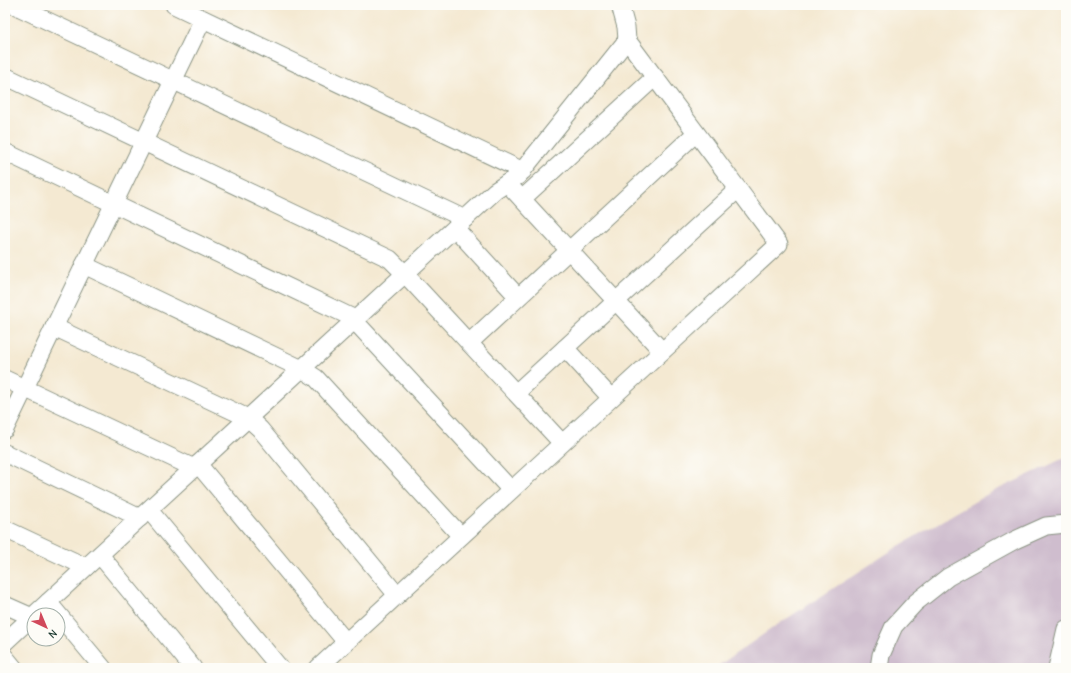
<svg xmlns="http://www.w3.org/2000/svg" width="1071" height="673" font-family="'Comic Neue',sans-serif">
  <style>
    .industrial { fill: #cfbdce }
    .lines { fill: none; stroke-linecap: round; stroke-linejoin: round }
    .minor-casing { stroke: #8a9383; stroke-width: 19 }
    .minor { stroke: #fff; stroke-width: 17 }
  </style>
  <rect width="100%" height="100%" fill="#fdfcf7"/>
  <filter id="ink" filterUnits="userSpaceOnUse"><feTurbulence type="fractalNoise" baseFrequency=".025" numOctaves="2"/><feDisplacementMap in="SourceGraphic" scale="8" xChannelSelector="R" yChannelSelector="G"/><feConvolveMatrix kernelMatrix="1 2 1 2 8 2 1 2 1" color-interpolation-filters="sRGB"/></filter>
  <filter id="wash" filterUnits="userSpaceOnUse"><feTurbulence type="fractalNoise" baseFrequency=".012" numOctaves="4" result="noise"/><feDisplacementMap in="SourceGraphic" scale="16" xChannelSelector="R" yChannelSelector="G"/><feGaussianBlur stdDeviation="0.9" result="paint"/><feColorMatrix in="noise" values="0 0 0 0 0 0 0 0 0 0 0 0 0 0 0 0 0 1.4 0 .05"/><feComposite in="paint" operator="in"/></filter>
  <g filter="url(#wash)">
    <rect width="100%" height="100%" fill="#f4e9d2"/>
    <path class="industrial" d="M 1066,458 L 1066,668 L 715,668 L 774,627 L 897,547 L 986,495 L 1060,460 Z"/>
  </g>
  <g filter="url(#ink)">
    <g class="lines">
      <g class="minor-casing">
        <g id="minor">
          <path d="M 14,5 L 465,219"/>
          <path d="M 174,5 L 523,171"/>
          <path d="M 5,76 L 390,259 L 405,274 L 562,443"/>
          <path d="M 5,152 L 351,317 L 511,490"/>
          <path d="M 507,183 L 662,351"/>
          <path d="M 522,199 L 655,77"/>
          <path d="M 455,228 L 518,297"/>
          <path d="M 84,265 L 302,369 L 316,378 L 461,536"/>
          <path d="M 54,327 L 248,418 L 260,429 L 397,595"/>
          <path d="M 469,343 L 696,133"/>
          <path d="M 565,348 L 611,398"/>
          <path d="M 5,379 L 194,468"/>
          <path d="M 516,393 L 738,189"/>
          <path d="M 5,429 L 203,19"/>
          <path d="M 5,453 L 140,518"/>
          <path d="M 198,464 L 346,642"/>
          <path d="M 149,510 L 280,668"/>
          <path d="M 5,529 L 86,567"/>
          <path d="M 100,555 L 193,668"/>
          <path d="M 48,602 L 103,668"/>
          <path d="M 5,605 L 32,617"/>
          <path d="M 34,615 L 495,191 L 518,176 L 627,40"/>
          <path d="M 5,642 L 34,615"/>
          <path d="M 5,657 L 14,668"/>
          <path d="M 318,668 L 779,244 L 627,40 L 626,27 L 620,5"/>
          <path d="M 879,668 L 881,655 L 894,626 L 915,603 L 948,577 L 1015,540 L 1046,526 L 1066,524"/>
          <path d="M 1057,668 L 1066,629"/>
        </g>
      </g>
      <use href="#minor" class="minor"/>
    </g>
  </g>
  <rect width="1071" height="673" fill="none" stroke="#fdfcf7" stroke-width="20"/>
  <g transform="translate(46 627) rotate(136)"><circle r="19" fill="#fdfcf7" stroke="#a4b0a9"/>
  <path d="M0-3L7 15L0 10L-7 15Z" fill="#d1495b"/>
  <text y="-6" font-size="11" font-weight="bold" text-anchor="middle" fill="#1f3d34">N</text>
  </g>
</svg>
